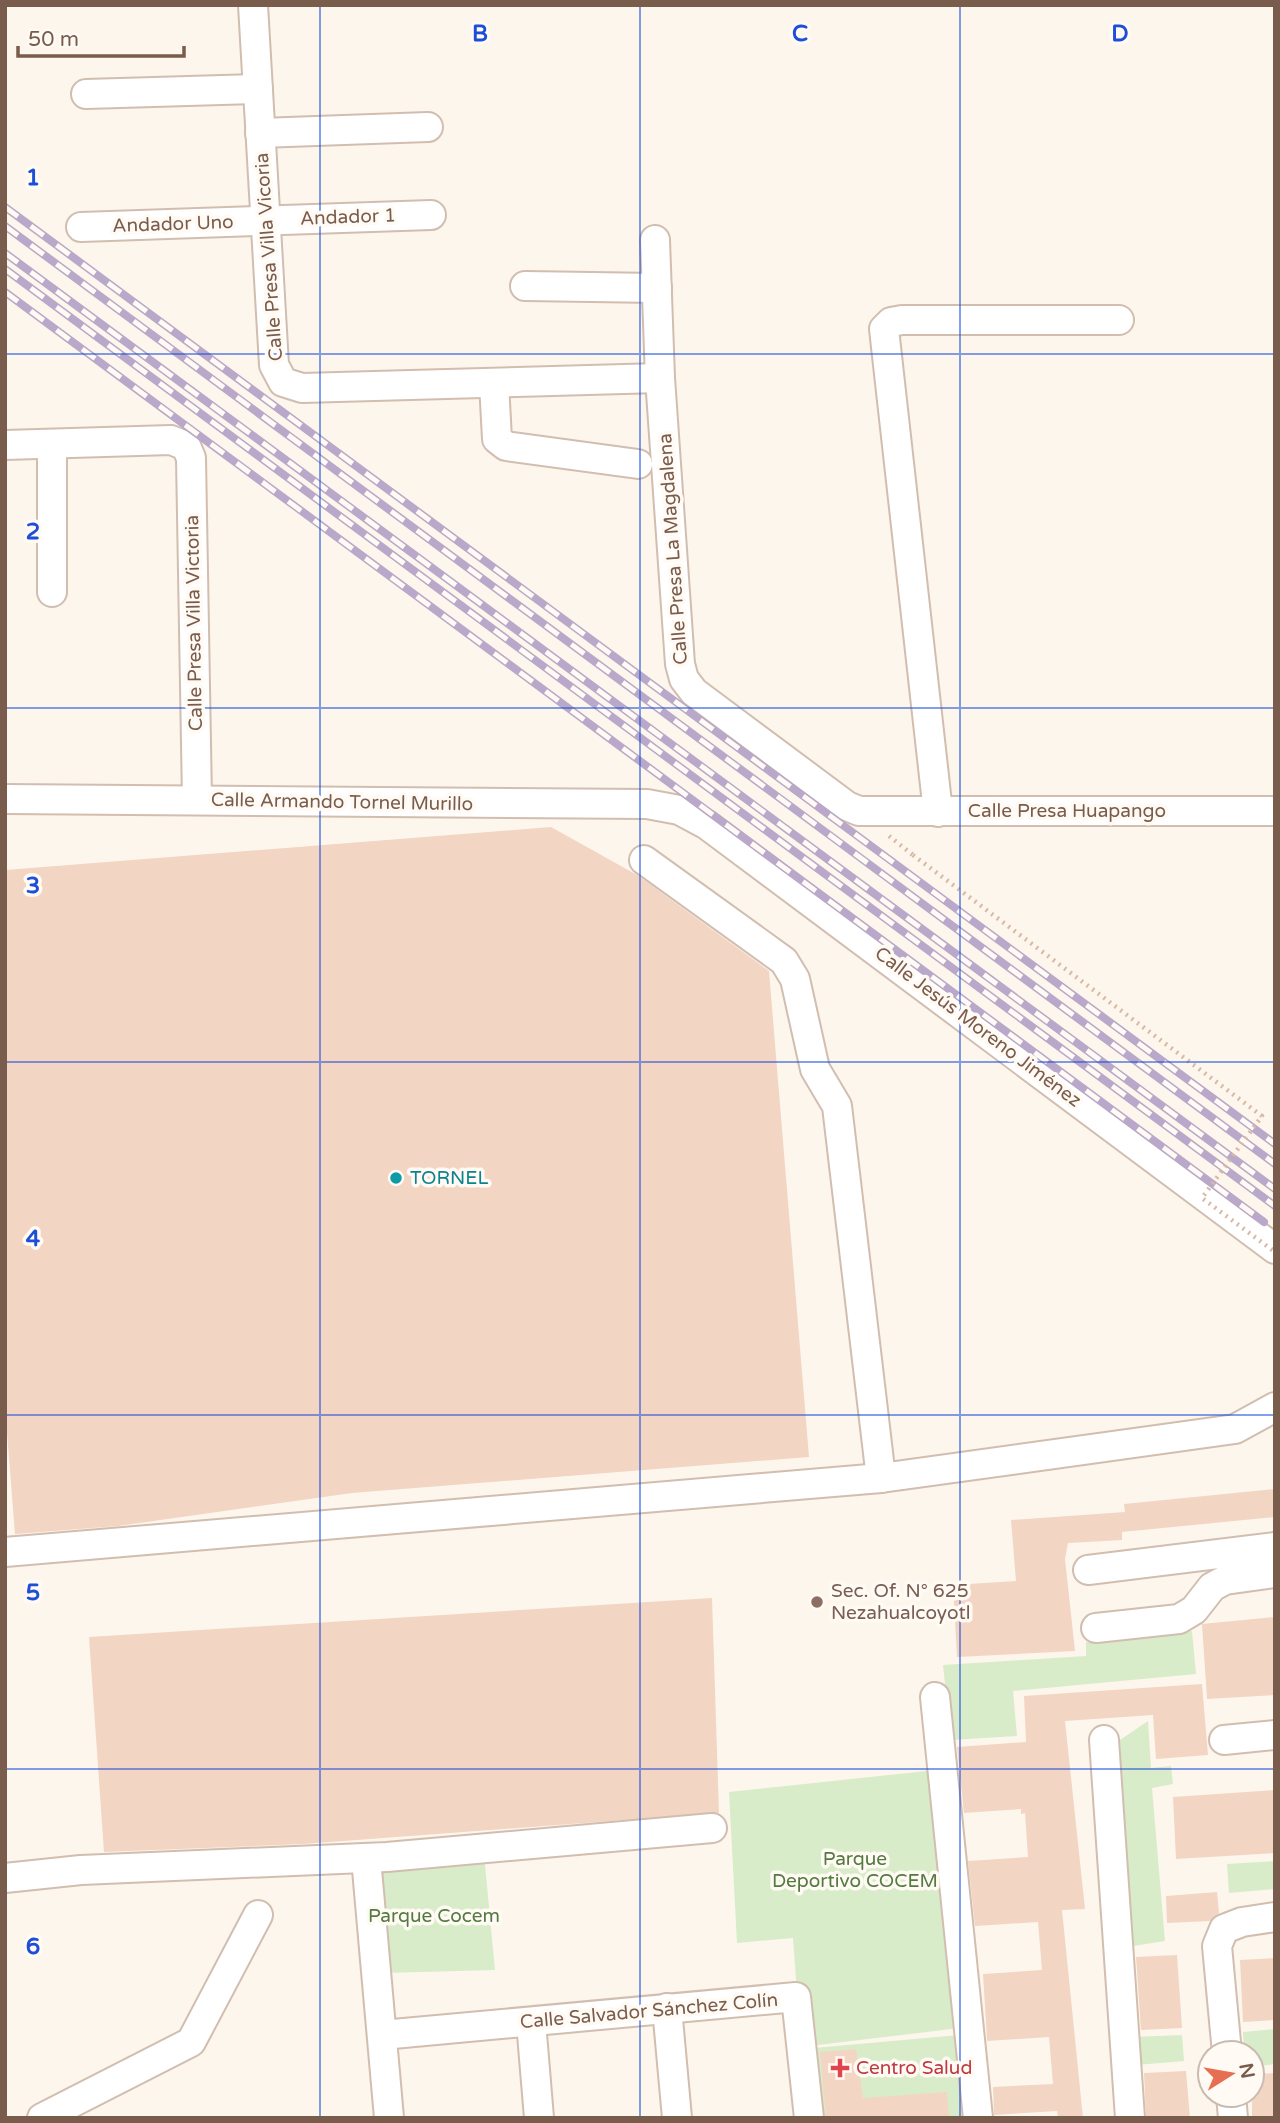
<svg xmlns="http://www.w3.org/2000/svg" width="1280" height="2123" font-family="'Varela Round',sans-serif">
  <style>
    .green { fill: #d8ecc9 }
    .building { fill: #f3d5c3 }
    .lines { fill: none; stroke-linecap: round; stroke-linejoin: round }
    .minor-casing { stroke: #d1beb0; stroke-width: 32 }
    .path { stroke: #d9b8a5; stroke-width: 4.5; stroke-dasharray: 2 5; stroke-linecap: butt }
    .minor { stroke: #fff; stroke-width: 28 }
    .rail-casing { stroke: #b9a8c9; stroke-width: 8 }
    .rail { stroke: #fffaf3; stroke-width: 5; stroke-dasharray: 16; stroke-linecap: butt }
    .path-bridge { stroke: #d9b8a5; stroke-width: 4.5; stroke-dasharray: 2 5; stroke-linecap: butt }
    .grid { fill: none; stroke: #1d4ed8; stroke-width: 2; stroke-opacity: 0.55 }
    .culture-dot { fill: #0f9aa8; stroke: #fffaf3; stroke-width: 2.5 }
    .education-dot { fill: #8d6e63; stroke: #fffaf3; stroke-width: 2.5 }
    .health-dot { fill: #e0444e; stroke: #fffaf3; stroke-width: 2.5 }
    .labels { text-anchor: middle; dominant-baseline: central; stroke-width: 7; stroke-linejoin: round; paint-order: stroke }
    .street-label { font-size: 19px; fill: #7a5c4d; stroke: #fffaf3 }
    .culture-label { font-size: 19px; fill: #0d838f; stroke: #fffaf3; text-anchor: start }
    .education-label { font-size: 19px; fill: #785e54; stroke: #fffaf3; text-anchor: start }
    .park-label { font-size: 19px; fill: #537a41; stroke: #fffaf3 }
    .health-label { font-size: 19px; fill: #be3a42; stroke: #fffaf3; text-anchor: start }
    .grid-label { font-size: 23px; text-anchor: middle; font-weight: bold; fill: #1d4ed8; stroke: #fffaf3; stroke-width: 7; stroke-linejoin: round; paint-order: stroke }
  </style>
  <rect width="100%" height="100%" fill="#fdf6ec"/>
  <g class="green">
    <path d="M 1192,1631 L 1196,1674 L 1013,1691 L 1017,1736 L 951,1740 L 943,1665 L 1086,1656 L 1086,1642 Z"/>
    <path d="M 1148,1721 L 1151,1768 L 1171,1766 L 1173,1784 L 1152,1788 L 1165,1941 L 1133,1946 L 1117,1742 Z"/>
    <path d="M 936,1770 L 960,2028 L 801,2047 L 793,1938 L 737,1943 L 729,1792 Z"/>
    <path d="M 484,1854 L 495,1970 L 383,1973 L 375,1863 Z"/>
    <path d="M 1275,1861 L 1275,1889 L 1229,1893 L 1227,1864 Z"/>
    <path d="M 1275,2029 L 1275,2064 L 1252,2067 L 1252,2053 L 1244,2053 L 1243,2032 Z"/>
    <path d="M 959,2035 L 967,2118 L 807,2118 L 803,2049 Z"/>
    <path d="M 1182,2035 L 1184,2061 L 1136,2065 L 1134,2037 Z"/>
  </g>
  <g class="building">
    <path d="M 551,827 L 637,875 L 769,971 L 809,1457 L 352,1493 L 118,1526 L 15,1534 L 5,1407 L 5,870 Z"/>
    <path d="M 1275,1489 L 1275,1517 L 1122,1532 L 1122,1540 L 1068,1543 L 1065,1559 L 1075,1651 L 957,1657 L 953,1585 L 1016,1581 L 1011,1520 L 1125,1512 L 1124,1504 Z"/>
    <path d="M 712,1598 L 719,1813 L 303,1844 L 104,1852 L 89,1637 Z"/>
    <path d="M 1275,1617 L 1275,1695 L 1207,1699 L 1202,1624 Z"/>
    <path d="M 1202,1684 L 1208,1755 L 1156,1759 L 1153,1715 L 1065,1721 L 1085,1909 L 1062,1910 L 1083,2118 L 1058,2118 L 1057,2111 L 994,2115 L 993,2087 L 1053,2084 L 1049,2037 L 987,2041 L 987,2039 L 983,1974 L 1042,1970 L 1038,1922 L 975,1926 L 968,1861 L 1028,1857 L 1025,1813 L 1021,1814 L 1021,1809 L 964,1813 L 957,1747 L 1026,1742 L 1024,1696 Z"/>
    <path d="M 1275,1790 L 1275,1853 L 1176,1859 L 1173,1797 Z"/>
    <path d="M 1217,1892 L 1219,1913 L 1210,1921 L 1167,1923 L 1166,1896 Z"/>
    <path d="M 1177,1955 L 1182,2028 L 1141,2030 L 1136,1957 Z"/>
    <path d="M 1275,1958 L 1275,2020 L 1243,2022 L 1240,1960 Z"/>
    <path d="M 856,2049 L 863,2098 L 947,2092 L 949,2118 L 826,2118 L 820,2052 Z"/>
    <path d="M 1186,2071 L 1190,2118 L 1146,2118 L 1144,2073 Z"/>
    <path d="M 1275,2073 L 1275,2118 L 1252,2118 L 1252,2074 Z"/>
  </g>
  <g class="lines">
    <g class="minor-casing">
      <g id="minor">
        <path d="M 253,5 L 274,365 L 283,382 L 302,388 L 660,378"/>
        <path d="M 86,94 L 258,89"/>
        <path d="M 260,133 L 428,127"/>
        <path d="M 81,227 L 431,215"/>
        <path d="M 655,240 L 660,378 L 680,664 L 684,679 L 694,692 L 847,806 L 859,811 L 1275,811"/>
        <path d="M 525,286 L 657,288"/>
        <path d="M 494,383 L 497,439 L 506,446 L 638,464"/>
        <path d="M 5,445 L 171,440 L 186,446 L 191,458 L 197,800"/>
        <path d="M 52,592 L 52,445"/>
        <path d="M 5,799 L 647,804 L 679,810 L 707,825 L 1275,1249"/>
        <path d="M 938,812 L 884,329 L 891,322 L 902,320 L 1119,320"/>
        <path d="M 644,860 L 784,961 L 795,979 L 815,1069 L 837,1106 L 881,1478"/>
        <path d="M 5,1552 L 881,1478 L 1235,1429 L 1275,1407"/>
        <path d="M 1088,1570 L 1275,1547"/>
        <path d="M 1096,1628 L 1179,1619 L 1194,1610 L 1212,1587 L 1225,1580 L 1275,1573"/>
        <path d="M 935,1697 L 978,2118"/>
        <path d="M 1104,1740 L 1130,2118"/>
        <path d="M 1224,1740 L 1275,1735"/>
        <path d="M 366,1858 L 389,2118"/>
        <path d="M 5,1878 L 81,1870 L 387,1857 L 712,1828"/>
        <path d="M 667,2008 L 677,2118"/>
        <path d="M 531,2022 L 539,2118"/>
        <path d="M 382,2035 L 796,1997 L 809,2118"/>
        <path d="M 1227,2053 L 1217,1946 L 1224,1929 L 1242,1922 L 1275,1917"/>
        <path d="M 1231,2095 L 1233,2118"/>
        <path d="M 42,2118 L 191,2042 L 258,1915"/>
      </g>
    </g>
    <path class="path" d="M 889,836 L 913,855"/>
    <use href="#minor" class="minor"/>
    <g class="rail-casing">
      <g id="rail">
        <path d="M 5,207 L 1275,1144"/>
        <path d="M 5,226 L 1275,1164"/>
        <path d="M 5,253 L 1275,1189"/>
        <path d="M 5,269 L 1275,1206"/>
        <path d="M 5,292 L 1264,1222"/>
      </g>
    </g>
    <use href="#rail" class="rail"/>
    <path class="path-bridge" d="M 913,855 L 1262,1116 L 1202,1198 L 1275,1252"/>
  </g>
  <path class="grid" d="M 320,5 L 320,2118M 640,5 L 640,2118M 960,5 L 960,2118M 5,354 L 1275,354M 5,708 L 1275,708M 5,1062 L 1275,1062M 5,1415 L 1275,1415M 5,1769 L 1275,1769"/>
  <circle class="culture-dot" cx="396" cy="1178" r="7"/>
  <circle class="education-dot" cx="817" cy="1602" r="7"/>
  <path class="health-dot" d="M836.5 2057.5h7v7h7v7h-7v7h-7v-7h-7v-7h7z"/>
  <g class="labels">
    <g class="street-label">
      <text transform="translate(348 217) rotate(-2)">Andador 1</text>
      <text transform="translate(173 224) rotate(-2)">Andador Uno</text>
      <text transform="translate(269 257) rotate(-94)">Calle Presa Villa Vicoria</text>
      <text transform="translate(673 549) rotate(-94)">Calle Presa La Magdalena</text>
      <text transform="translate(194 623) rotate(-91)">Calle Presa Villa Victoria</text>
      <text transform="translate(342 802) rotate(1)">Calle Armando Tornel Murillo</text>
      <text x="1067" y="811">Calle Presa Huapango</text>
      <text transform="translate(978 1027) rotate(37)">Calle Jesús Moreno Jiménez</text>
      <text transform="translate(649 2011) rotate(-5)">Calle Salvador Sánchez Colín</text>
    </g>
    <g class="culture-label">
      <text x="410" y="1178">TORNEL</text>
    </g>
    <g class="education-label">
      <text x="831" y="1591">Sec. Of. N° 625<tspan x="831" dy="22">Nezahualcoyotl</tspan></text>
    </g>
    <g class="park-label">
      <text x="855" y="1859">Parque<tspan x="855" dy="22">Deportivo COCEM</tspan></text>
      <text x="434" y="1916">Parque Cocem</text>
    </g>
    <g class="health-label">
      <text x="856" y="2068">Centro Salud</text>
    </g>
  </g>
  <g class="grid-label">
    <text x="480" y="41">B</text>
    <text x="800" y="41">C</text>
    <text x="1120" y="41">D</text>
    <text x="33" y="185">1</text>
    <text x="33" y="539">2</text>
    <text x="33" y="893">3</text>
    <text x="33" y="1246">4</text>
    <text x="33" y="1600">5</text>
    <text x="33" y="1954">6</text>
  </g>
  <rect width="1280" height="2123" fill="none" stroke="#7a5c4d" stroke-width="14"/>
  <g transform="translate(1231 2074) rotate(79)"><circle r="33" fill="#fffaf3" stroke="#cabbb1" stroke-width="2"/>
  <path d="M0-5L12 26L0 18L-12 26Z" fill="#e76f51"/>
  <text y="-10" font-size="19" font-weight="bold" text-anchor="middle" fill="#7a5c4d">N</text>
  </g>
  <path d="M18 46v10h166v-10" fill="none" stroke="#7a5c4d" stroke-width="3.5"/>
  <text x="28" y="46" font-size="21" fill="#7a5c4d" stroke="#fffaf3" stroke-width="5" paint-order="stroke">50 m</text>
</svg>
